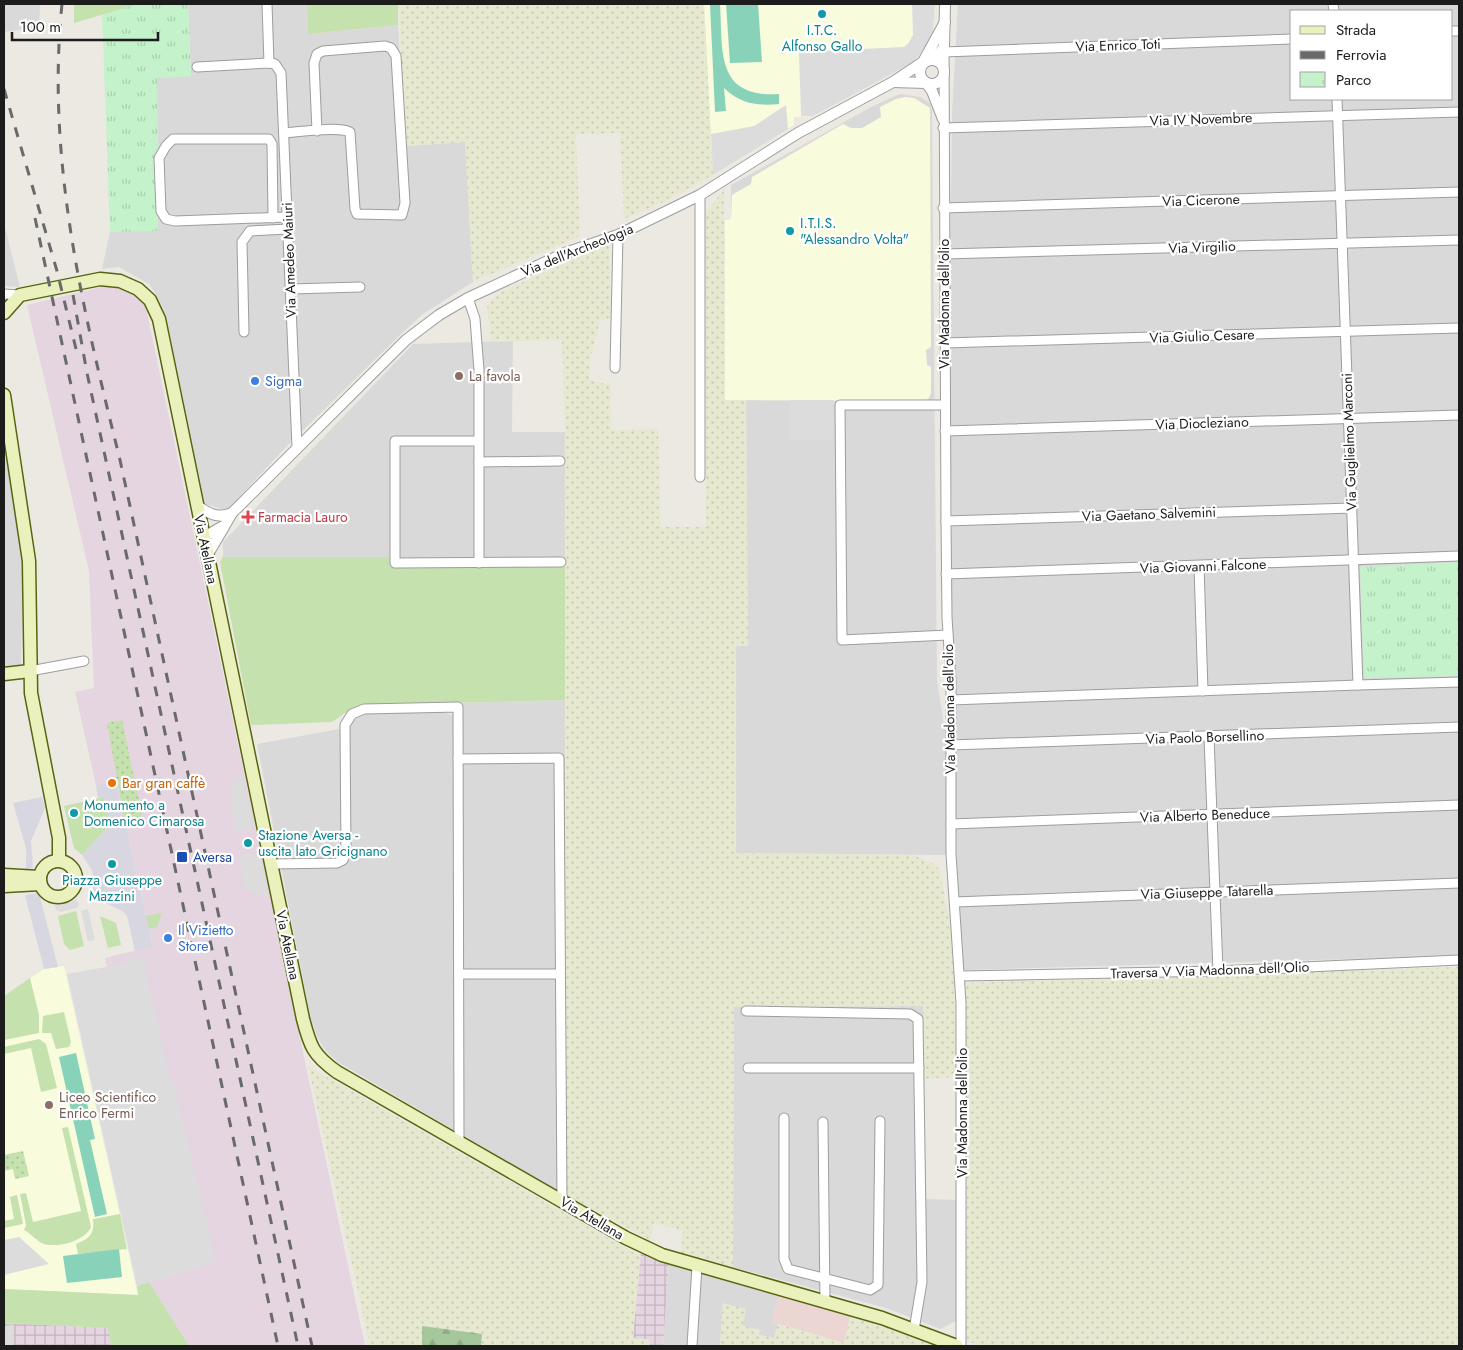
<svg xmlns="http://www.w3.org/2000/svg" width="1463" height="1350" font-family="Jost,sans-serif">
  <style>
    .residential { fill: #dad9d9; fill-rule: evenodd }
    .commercial { fill: #ebd6d3 }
    .industrial { fill: url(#industrial-grid) }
    .education { fill: #f9fbdd }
    .railway { fill: #e4d5e1 }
    .farmland { fill: url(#farmland-dots) }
    .grass { fill: #c4e1ae }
    .forest { fill: url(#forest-firs) }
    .park { fill: url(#park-tufts) }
    .garden { fill: url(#garden-dots) }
    .pitch { fill: #89d2ba }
    .parking { fill: #dcdcdc }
    .plaza { fill: #d8d7e1 }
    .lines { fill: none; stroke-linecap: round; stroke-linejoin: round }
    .minor-casing { stroke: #9d9d9d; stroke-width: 11 }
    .tertiary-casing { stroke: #9d9d9d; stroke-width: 12 }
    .secondary-casing { stroke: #576511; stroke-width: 15 }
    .minor { stroke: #fff; stroke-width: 9 }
    .tertiary { stroke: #fff; stroke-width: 10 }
    .secondary { stroke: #ebf1bc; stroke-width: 12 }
    .rail { stroke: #6a6a6a; stroke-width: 3; stroke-dasharray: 10 10; stroke-linecap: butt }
    .culture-dot { fill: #0f9aa8; stroke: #fff; stroke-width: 2 }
    .education-dot { fill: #8d6e63; stroke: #fff; stroke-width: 2 }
    .shop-dot { fill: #3f7fe0; stroke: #fff; stroke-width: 2 }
    .health-dot { fill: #e0444e; stroke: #fff; stroke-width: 2 }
    .food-dot { fill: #e8710a; stroke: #fff; stroke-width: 2 }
    .transit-dot { fill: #1a4fb4; stroke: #fff; stroke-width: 2 }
    .labels { text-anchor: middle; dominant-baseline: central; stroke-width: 4.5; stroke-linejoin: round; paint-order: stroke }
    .culture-label { font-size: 14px; fill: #0d838f; stroke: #fff; text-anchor: start }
    .street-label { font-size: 14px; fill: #1c1c1c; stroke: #fff }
    .education-label { font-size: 14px; fill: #785e54; stroke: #fff; text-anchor: start }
    .shop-label { font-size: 14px; fill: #366cbe; stroke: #fff; text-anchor: start }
    .health-label { font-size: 14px; fill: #be3a42; stroke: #fff; text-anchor: start }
    .food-label { font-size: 14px; fill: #c56008; stroke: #fff; text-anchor: start }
    .transit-label { font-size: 14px; fill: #164399; stroke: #fff; text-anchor: start }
  </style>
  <defs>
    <pattern id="industrial-grid" width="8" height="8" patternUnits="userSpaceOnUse" patternTransform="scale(1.25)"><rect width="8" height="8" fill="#e4d5e1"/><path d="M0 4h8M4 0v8" fill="none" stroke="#c3b6c0"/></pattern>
    <pattern id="farmland-dots" width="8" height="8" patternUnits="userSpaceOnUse" patternTransform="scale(1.25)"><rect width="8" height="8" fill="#e6e9d0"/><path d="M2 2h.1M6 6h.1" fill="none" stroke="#c5c7b2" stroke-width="1.8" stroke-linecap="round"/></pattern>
    <pattern id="forest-firs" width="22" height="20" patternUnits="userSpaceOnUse" patternTransform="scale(1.25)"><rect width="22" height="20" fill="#a6c79c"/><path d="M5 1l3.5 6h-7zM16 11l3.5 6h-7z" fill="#8eaa86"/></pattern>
    <pattern id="park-tufts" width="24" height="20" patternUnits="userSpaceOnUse" patternTransform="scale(1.25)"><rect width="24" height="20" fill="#c4f2ca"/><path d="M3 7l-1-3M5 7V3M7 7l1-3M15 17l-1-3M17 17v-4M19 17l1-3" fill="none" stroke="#a8cfad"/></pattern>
    <pattern id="garden-dots" width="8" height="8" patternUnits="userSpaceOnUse" patternTransform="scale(1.25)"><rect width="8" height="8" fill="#c4e1ae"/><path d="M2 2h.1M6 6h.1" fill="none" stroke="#a8c095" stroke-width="1.8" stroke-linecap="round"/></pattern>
  </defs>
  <rect width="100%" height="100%" fill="#ece9e3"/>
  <g class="residential">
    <path d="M 4,4 L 40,4 L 39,27 L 4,32 Z"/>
    <path d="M 188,4 L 307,4 L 308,34 L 398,25 L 406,146 L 465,142 L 473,282 L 423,314 L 403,332 L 287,446 L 229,508 L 222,509 L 205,504 L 166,315 L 156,294 L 149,284 L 119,267 L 102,269 L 110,232 L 158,230 L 157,78 L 191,76 Z"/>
    <path d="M 958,4 L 1459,4 L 1459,724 L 954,741 L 949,578 L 952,528 L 949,345 L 952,113 ZM 1292,11 L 1452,11 L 1452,99 L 1292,99 Z"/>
    <path d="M 900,94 L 920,97 L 930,103 L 932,111 L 937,681 L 947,744 L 947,855 L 736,853 L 736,646 L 748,645 L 746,400 L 725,220 L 731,219 L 731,185 L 873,106 Z"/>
    <path d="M 4,223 L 19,283 L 19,287 L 4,286 Z"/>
    <path d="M 513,341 L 512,432 L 565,432 L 565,566 L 389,567 L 389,557 L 223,557 L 223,542 L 413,344 Z"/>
    <path d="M 4,442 L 23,558 L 21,667 L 4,668 Z"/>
    <path d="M 565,700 L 566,1196 L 338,1062 L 325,1050 L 317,1036 L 311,1020 L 257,744 L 350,727 L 353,721 L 361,715 L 372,713 L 441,711 L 451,715 L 462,715 L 463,703 Z"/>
    <path d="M 1459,729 L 1459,956 L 964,970 L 957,889 L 955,747 Z"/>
    <path d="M 923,1006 L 926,1199 L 958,1200 L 956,1321 L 940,1329 L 886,1308 L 733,1267 L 734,1007 Z"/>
    <path d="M 669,1261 L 779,1293 L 772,1322 L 778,1324 L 774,1338 L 759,1335 L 759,1330 L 742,1326 L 723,1303 L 720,1346 L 663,1346 Z"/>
  </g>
  <path class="commercial" d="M 779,1293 L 851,1313 L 844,1343 L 772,1322 Z"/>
  <g class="industrial">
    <path d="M 641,1250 L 669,1261 L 663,1346 L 649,1346 L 650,1340 L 633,1338 Z"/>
    <path d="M 4,1323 L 109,1328 L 111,1346 L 4,1346 Z"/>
  </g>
  <g class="education">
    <path d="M 704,4 L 935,4 L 933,30 L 924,49 L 914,62 L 813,116 L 794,117 L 794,125 L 713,175 Z"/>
    <path d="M 905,97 L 914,98 L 930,108 L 931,347 L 926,350 L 927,365 L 931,367 L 931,393 L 929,398 L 925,401 L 725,400 L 725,220 L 731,219 L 732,195 L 751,184 L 752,177 L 843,124 L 851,128 L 862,128 L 881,117 L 880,107 L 896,99 Z"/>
    <path d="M 64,966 L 138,1295 L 4,1289 L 4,996 L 44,969 Z"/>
  </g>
  <path class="railway" d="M 106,286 L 119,286 L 135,293 L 143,302 L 147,313 L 365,1346 L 189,1346 L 149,1282 L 196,1268 L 134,1093 L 105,958 L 153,946 L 116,781 L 96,785 L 75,692 L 94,688 L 89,571 L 27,305 Z"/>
  <g class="farmland">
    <path d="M 398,4 L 704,4 L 713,175 L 668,200 L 624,219 L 620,133 L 576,134 L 580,236 L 473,282 L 465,142 L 406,146 Z"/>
    <path d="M 724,190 L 725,400 L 746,400 L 748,646 L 736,646 L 736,853 L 912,855 L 935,864 L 940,871 L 954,949 L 959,1077 L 924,1079 L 923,1006 L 734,1007 L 733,1267 L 681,1254 L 683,1231 L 654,1223 L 650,1240 L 566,1196 L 565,432 L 562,340 L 491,342 L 487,305 L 501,292 L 609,243 L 611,313 L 610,318 L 600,320 L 590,361 L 589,379 L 595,382 L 610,384 L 611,430 L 658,429 L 661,527 L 706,527 L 705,213 Z"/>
    <path d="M 1459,967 L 1459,1346 L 980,1346 L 965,1340 L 967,1208 L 964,983 Z"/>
    <path d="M 308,1066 L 640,1256 L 633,1338 L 650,1340 L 649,1346 L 481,1346 L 481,1334 L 422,1327 L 422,1346 L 370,1346 Z"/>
    <path d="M 723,1303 L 746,1309 L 743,1326 L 760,1330 L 759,1335 L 774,1338 L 778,1324 L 844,1343 L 850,1316 L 889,1326 L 918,1336 L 938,1346 L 720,1346 Z"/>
  </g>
  <g class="grass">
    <path d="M 74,4 L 139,4 L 74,23 Z"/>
    <path d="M 307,4 L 398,4 L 398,25 L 308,34 Z"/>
    <path d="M 223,557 L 389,557 L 390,567 L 565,566 L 565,700 L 366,705 L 348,711 L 332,722 L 251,725 L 220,562 Z"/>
    <path d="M 104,797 L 110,825 L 82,855 L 74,848 L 64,806 Z"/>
    <path d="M 76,911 L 84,946 L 70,950 L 64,944 L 58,916 Z"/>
    <path d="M 162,913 L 157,927 L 148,929 L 145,916 Z"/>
    <path d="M 100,916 L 116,923 L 121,945 L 108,948 Z"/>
    <path d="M 30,978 L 39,1015 L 39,1033 L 4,1040 L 4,996 Z"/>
    <path d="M 64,1012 L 71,1042 L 69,1047 L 56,1049 L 51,1033 L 42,1033 L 43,1016 Z"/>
    <path d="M 39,1039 L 46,1044 L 57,1088 L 41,1092 L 31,1048 L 4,1054 L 4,1047 Z"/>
    <path d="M 68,1127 L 91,1227 C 85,1241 58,1248 44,1244 C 36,1241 32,1234 24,1230 L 26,1225 L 20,1194 L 26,1193 L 33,1222 L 81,1211 L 62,1128 Z"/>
    <path d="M 17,1195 L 23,1224 L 4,1228 L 4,1221 L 14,1219 L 10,1197 Z"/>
    <path d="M 120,1214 L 127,1249 L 78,1254 L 76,1244 C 89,1239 95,1234 93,1219 Z"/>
    <path d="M 149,1282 L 189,1346 L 111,1346 L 108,1328 L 4,1323 L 4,1289 L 138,1295 L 137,1286 Z"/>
  </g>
  <path class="forest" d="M 422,1326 L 482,1334 L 481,1346 L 422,1346 Z"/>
  <g class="park">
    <path d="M 139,4 L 188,4 L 191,76 L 157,78 L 158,231 L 110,232 L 102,15 Z"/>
    <path d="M 1459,562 L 1459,676 L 1364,678 L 1360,567 Z"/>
  </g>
  <g class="garden">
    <path d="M 122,720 L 143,820 L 125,823 L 107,723 Z"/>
    <path d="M 23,1151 L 29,1176 L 15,1179 L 13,1169 L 4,1171 L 4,1155 Z"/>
  </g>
  <g class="pitch">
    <path d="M 710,4 L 720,4 C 723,51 715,98 779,94 L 779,104 C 757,106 741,104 724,88 L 726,111 L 715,112 Z"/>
    <path d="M 726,4 L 758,4 L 762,62 L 730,63 Z"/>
    <path d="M 76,1053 L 95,1139 L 90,1140 L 107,1214 L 95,1217 L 59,1057 Z"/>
    <path d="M 119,1249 L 122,1277 L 67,1283 L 63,1256 Z"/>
  </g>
  <g class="parking">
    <path d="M 912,4 L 935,4 L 933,30 L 930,40 L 914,62 L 813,116 L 801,116 L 799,52 L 904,47 L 908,44 L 913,35 Z"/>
    <path d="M 786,105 L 788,129 L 713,175 L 711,134 L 754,126 Z"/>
    <rect x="790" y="400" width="43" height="40"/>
    <path d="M 242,774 L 255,829 L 235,831 L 229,802 L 233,801 L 230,785 Z"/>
    <path d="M 260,854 L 269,898 L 245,889 L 239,857 Z"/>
    <path d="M 76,899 L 79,905 L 76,908 L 61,912 L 56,910 L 55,904 Z"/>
    <path d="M 88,909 L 95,940 L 88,941 L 81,911 Z"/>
    <path d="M 136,957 L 138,962 L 144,961 L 171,1084 L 174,1084 L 216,1262 L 137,1286 L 67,974 L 128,963 L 127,959 Z"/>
    <path d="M 19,1237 L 49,1264 L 4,1275 L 4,1240 Z"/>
    <path d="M 14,1325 L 13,1346 L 4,1346 L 4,1326 Z"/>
  </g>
  <g class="plaza">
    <path d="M 116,781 L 153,947 L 135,951 L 127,916 L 122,911 L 95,898 L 92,894 L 94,882 L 92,870 L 82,855 L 110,825 L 104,798 L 98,798 L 96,785 Z"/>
    <path d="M 42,797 L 45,808 L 31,841 L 33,867 L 26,870 L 26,848 L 13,803 Z"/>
    <path d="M 39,893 L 58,967 L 44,969 L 25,895 Z"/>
  </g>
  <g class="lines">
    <g class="minor-casing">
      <g id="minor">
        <path d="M 267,4 L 269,63"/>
        <path d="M 1333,4 L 1334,11"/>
        <path d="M 1452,31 L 1459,31"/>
        <path d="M 944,47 L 946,521 L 947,617 L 951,681 L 951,854 L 961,1003 L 961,1346"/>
        <path d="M 944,52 L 1292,39"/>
        <path d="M 197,67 L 269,63 L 275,64 L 281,73 L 297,447"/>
        <path d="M 1337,99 L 1358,685 L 1459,682"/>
        <path d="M 943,128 L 1459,112"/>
        <path d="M 284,133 C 299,132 337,126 350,132 L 355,209 L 357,214 L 402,215 L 405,203 L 396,56 L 391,48 L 385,46 L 323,51 L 317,54 L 314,63 L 317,131"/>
        <path d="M 700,195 L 700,477"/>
        <path d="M 943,208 L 1459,192"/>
        <path d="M 273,218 L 272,144 L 269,139 L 173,139 L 166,146 L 159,158 L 161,211 L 166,219 L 175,221 L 287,217"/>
        <path d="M 944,254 L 1459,240"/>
        <path d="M 291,289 L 360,287"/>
        <path d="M 4,294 L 20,295"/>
        <path d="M 468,298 L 475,319 L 479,370 L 479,563"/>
        <path d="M 244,332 L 242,242 L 250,231 L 288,229"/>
        <path d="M 945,343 L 1459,328"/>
        <path d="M 615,368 L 618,235"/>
        <path d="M 945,405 L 840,405 L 842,640 L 948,635"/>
        <path d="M 945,431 L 1459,415"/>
        <path d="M 478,441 L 395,441 L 395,563 L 561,562"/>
        <path d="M 479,462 L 560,461"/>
        <path d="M 946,521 L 1352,508"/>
        <path d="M 1199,566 L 1203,691"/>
        <path d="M 946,574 L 1459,556"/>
        <path d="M 30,671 L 84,661"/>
        <path d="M 951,700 L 1358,685"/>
        <path d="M 1209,737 L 1218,971"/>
        <path d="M 951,745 L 1459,727"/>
        <path d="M 458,759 L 559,758 L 562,1201"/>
        <path d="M 951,824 L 1459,805"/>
        <path d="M 271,864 L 337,863 L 343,860 L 346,853 L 345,725 L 352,714 L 364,709 L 458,707 L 459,1142"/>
        <path d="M 955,902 L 1459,883"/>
        <path d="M 459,974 L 560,974"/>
        <path d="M 961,976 L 1218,971 L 1459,960"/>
        <path d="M 746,1011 L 910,1014 L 918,1019 L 922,1282 L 914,1330"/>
        <path d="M 748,1068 L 919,1068"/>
        <path d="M 784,1118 L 784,1259 L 788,1269 L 870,1290 L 878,1285 L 880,1121"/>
        <path d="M 823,1122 L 825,1303"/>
        <path d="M 692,1346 L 697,1266"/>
      </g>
    </g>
    <g class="tertiary-casing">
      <g id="tertiary">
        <path d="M 934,59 L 944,47 L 945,4"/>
        <circle cx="932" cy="72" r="12"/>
        <path d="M 893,82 L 926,83 L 932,91 L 943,119"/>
        <path d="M 198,506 C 209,514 219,519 232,513"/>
        <path d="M 204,537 L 225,525 L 232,513 L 406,340 L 439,315 L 468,298 L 565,253 L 618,235 L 700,195 L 798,133 L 893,82 L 923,62 L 945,22"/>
        <path d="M 208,554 L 224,527"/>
      </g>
    </g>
    <g class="secondary-casing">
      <g id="secondary">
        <path d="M 4,313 L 20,295 L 100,279 L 120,281 L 138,289 L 150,300 L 159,319 L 303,1019 C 310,1046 313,1055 337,1072 L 626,1238 L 662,1255 L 882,1318 L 957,1346"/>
        <path d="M 4,395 L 29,561 L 31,693 L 59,838 L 59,860"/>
        <path d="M 4,674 L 30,671"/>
        <circle cx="58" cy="879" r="18"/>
        <path d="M 4,875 L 39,877"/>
        <path d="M 4,886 L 40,884"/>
      </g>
    </g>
    <use href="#minor" class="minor"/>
    <use href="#tertiary" class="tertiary"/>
    <use href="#secondary" class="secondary"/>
    <g class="rail">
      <path d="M 62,4 C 46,160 83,310 120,460 L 312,1346"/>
      <path d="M 4,89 L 57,271 L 76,349"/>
      <path d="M 35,218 L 278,1346"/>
      <path d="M 73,295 L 87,373 L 298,1346"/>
    </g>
  </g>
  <g class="culture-dot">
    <circle cx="822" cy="14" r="5"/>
    <circle cx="790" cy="231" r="5"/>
    <circle cx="74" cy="813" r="5"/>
    <circle cx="248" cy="843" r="5"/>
    <circle cx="112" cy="864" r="5"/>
  </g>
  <g class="education-dot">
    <circle cx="459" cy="376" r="5"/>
    <circle cx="49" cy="1105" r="5"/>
  </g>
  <g class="shop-dot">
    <circle cx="255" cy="381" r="5"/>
    <circle cx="168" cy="938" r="5"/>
  </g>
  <path class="health-dot" d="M245.5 509.5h5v5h5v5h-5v5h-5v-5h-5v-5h5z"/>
  <circle class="food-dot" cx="112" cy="783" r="5"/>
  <rect class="transit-dot" x="176" y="851" width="12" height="12" rx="2.5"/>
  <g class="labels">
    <g class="culture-label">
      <text x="822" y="30" text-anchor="middle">I.T.C.<tspan x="822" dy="16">Alfonso Gallo</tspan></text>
      <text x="800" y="223">I.T.I.S.<tspan x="800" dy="16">"Alessandro Volta"</tspan></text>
      <text x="84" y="805">Monumento a<tspan x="84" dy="16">Domenico Cimarosa</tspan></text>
      <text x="258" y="835">Stazione Aversa -<tspan x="258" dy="16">uscita lato Gricignano</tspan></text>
      <text x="112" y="880" text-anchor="middle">Piazza Giuseppe<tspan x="112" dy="16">Mazzini</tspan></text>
    </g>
    <g class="street-label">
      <text transform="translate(1118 45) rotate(-2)">Via Enrico Toti</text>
      <text transform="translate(1201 119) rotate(-2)">Via IV Novembre</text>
      <text transform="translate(1201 200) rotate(-2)">Via Cicerone</text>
      <text transform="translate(1202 247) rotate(-2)">Via Virgilio</text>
      <text transform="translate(577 250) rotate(-22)">Via dell'Archeologia</text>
      <text transform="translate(289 260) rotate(-92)">Via Amedeo Maiuri</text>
      <text transform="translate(944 304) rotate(-90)">Via Madonna dell'olio</text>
      <text transform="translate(1202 336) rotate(-2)">Via Giulio Cesare</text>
      <text transform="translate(1202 423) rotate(-2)">Via Diocleziano</text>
      <text transform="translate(1349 442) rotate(-92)">Via Guglielmo Marconi</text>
      <text transform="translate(1149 514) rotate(-2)">Via Gaetano Salvemini</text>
      <text transform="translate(206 549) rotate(78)">Via Atellana</text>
      <text transform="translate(1203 566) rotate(-2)">Via Giovanni Falcone</text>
      <text transform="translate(949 709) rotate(-91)">Via Madonna dell'olio</text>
      <text transform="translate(1205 737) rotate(-2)">Via Paolo Borsellino</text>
      <text transform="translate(1205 815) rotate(-2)">Via Alberto Beneduce</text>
      <text transform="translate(1207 892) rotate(-2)">Via Giuseppe Tatarella</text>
      <text transform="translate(288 945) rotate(78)">Via Atellana</text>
      <text transform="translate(1210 970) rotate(-2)">Traversa V Via Madonna dell'Olio</text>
      <text transform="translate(962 1113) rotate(-90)">Via Madonna dell'olio</text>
      <text transform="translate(592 1218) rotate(30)">Via Atellana</text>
    </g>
    <g class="education-label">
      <text x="469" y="376">La favola</text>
      <text x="59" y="1097">Liceo Scientifico<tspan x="59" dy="16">Enrico Fermi</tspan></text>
    </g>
    <g class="shop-label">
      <text x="265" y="381">Sigma</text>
      <text x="178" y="930">Il Vizietto<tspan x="178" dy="16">Store</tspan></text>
    </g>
    <g class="health-label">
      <text x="258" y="517">Farmacia Lauro</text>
    </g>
    <g class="food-label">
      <text x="122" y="783">Bar gran caffè</text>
    </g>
    <g class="transit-label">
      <text x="193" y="857">Aversa</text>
    </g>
  </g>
  <rect width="1463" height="1350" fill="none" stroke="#1c1c1c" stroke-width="10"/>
  <rect x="1290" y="10" width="162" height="90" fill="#ffffff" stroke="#a4a4a4"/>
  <rect x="1300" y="26" width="25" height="8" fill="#ebf1bc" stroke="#a4a4a4"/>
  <text x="1336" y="35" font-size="15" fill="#1c1c1c">Strada</text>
  <rect x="1300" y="51" width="25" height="8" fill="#6a6a6a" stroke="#a4a4a4"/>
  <text x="1336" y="60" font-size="15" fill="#1c1c1c">Ferrovia</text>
  <rect x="1300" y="72" width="25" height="15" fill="url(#park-tufts)" stroke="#a4a4a4"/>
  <text x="1336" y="85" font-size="15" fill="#1c1c1c">Parco</text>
  <path d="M12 32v8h146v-8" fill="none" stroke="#1c1c1c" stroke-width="2.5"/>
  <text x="20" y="32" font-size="15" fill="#1c1c1c" stroke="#ffffff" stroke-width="4" paint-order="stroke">100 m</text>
</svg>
